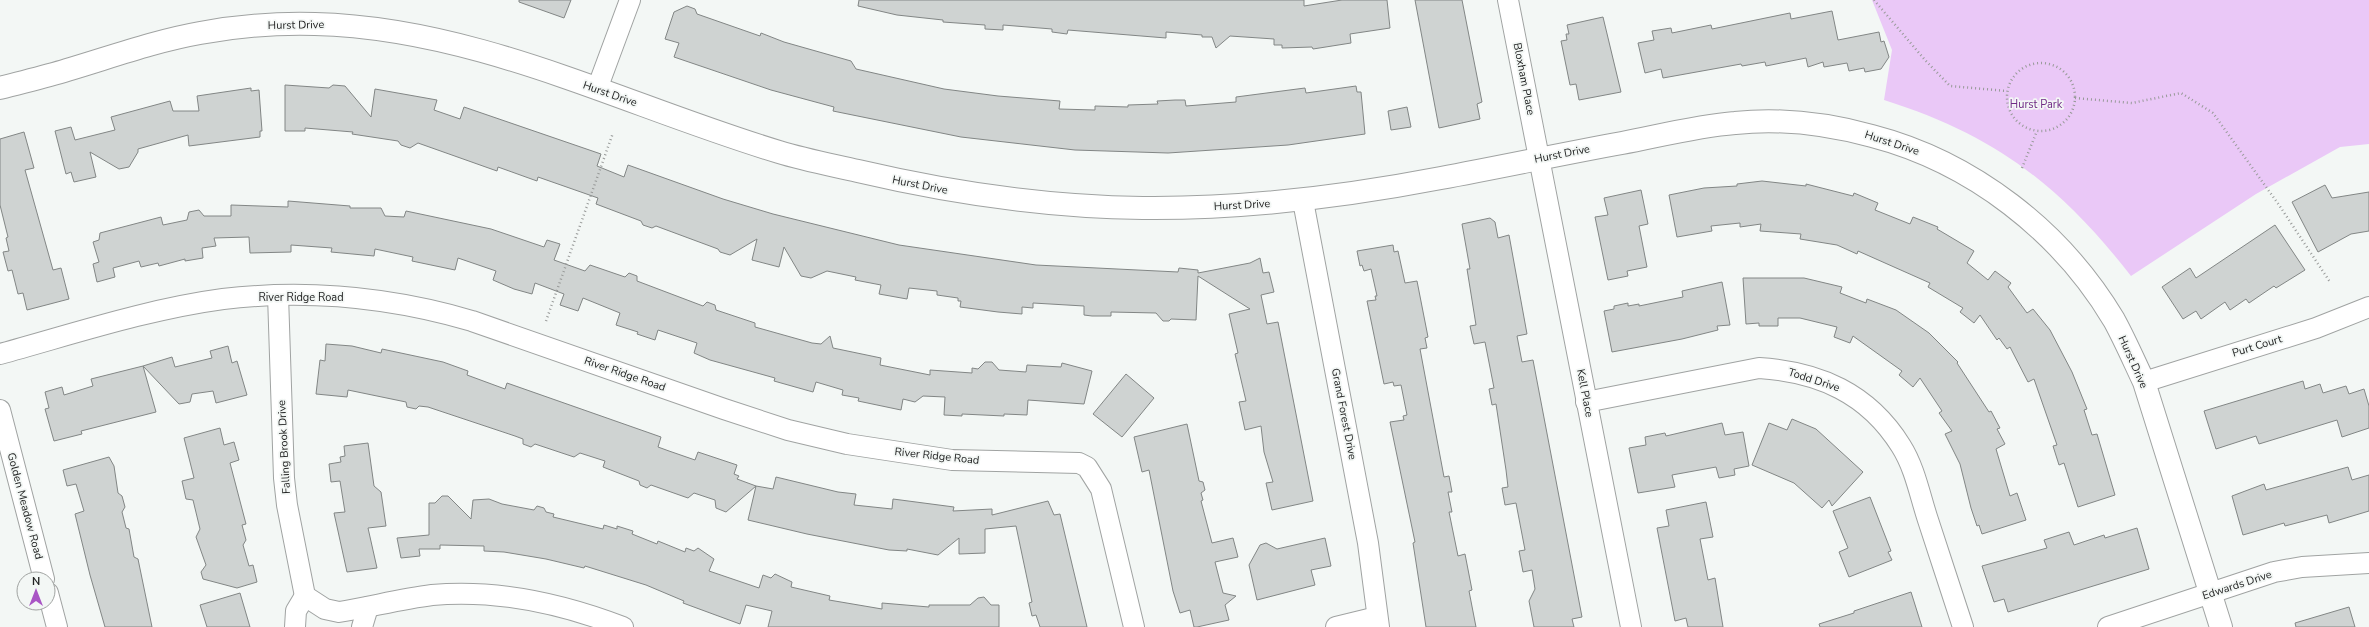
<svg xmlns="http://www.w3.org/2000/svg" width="2369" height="627" font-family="'Nunito Sans',sans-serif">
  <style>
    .green { fill: #eac8f7 }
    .building { fill: #cfd3d2; stroke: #828685 }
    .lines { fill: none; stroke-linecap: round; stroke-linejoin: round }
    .minor-casing { stroke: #a0a3a2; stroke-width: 22 }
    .tertiary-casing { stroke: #a0a3a2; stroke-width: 24 }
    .path { stroke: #989a99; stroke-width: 2.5; stroke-dasharray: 1 3; stroke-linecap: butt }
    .minor { stroke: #fff; stroke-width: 20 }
    .tertiary { stroke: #fff; stroke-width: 22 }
    .labels { text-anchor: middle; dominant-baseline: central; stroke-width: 3.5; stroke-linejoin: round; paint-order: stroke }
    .street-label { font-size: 11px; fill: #232424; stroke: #f3f7f5 }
    .park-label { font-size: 11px; fill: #6f2985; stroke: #f3f7f5 }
  </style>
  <rect width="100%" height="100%" fill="#f3f7f5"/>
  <path class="green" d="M 1872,0 L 2369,0 L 2369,144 L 2340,147 L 2256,194 L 2131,276 C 2060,185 1995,135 1884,100 L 1892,50 Z"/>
  <g class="building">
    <path d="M 519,0 L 571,0 L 564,18 L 519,2 Z"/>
    <path d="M 859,0 L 1304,0 L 1304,6 L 1342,0 L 1387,0 L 1390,28 L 1350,34 L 1351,43 L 1313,49 L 1312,47 L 1282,48 L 1282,45 L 1274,45 L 1274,39 L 1230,36 L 1216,48 L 1212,37 L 1202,37 L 1202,35 L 1166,32 L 1166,38 L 1068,30 L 1067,34 L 1052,32 L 1052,29 L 1003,25 L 1003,30 L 985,29 L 985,25 L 943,22 L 943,20 L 897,15 L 858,6 Z"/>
    <path d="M 1415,0 L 1462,0 L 1482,102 L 1477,104 L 1480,119 L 1439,128 Z"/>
    <path d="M 687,6 L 695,9 L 697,14 L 760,36 L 761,33 L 784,42 L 851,61 L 856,69 L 944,89 L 998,96 L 1060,101 L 1059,109 L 1095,110 L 1095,106 L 1128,107 L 1128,105 L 1158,104 L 1157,101 L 1175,100 L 1185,100 L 1186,106 L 1236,102 L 1236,97 L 1305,88 L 1306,93 L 1356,86 L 1357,92 L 1361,92 L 1365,134 L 1288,145 L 1168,153 L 1075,150 L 961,137 L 833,111 L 834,107 L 771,90 L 674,57 L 679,43 L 665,39 L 674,12 Z"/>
    <path d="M 1832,11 L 1838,40 L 1879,32 L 1881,42 L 1884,41 L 1889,57 L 1881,69 L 1865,72 L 1864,68 L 1849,71 L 1847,63 L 1824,67 L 1823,62 L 1808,67 L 1806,58 L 1766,66 L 1765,62 L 1742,66 L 1741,64 L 1663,78 L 1661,69 L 1645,73 L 1638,43 L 1654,40 L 1652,31 L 1671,28 L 1672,33 L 1711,25 L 1712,29 L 1790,13 L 1791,19 Z"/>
    <path d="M 1603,17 L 1621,92 L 1579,100 L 1576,84 L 1570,85 L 1561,41 L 1567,40 L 1566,34 L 1569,34 L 1567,25 Z"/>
    <path d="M 285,85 L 329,88 L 333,85 L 345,86 L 371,117 L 375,89 L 437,100 L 434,110 L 460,119 L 464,107 L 601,154 L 597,166 L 624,177 L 628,165 L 723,199 L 773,214 L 899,245 L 1036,265 L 1178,272 L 1179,268 L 1198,270 L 1198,273 L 1250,263 L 1260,258 L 1263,273 L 1269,272 L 1274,292 L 1261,295 L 1267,324 L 1278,322 L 1313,501 L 1272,510 L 1266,483 L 1273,482 L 1264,452 L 1261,426 L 1245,430 L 1239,402 L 1246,401 L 1235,354 L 1238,353 L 1229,314 L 1250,309 L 1198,276 L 1196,320 L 1171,319 L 1169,321 L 1163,321 L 1156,313 L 1111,312 L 1111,316 L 1092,316 L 1084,315 L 1084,306 L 1033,303 L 1033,308 L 1022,307 L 1022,314 L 998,312 L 960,307 L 961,301 L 958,301 L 958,298 L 937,295 L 937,291 L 909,288 L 907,299 L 879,294 L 881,285 L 855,280 L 856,277 L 827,271 L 811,278 L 801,276 L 784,247 L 779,267 L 752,260 L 757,239 L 730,255 L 720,252 L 718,249 L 656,226 L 652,228 L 643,225 L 641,221 L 596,204 L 598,198 L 538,177 L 537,181 L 498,167 L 497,171 L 418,143 L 410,148 L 401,145 L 398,141 L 352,134 L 353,132 L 305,128 L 305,131 L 285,131 Z"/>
    <path d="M 251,88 L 251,91 L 259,90 L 262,131 L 260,131 L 260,137 L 189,146 L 188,135 L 138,149 L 138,152 L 129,167 L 119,169 L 90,152 L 96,177 L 74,182 L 71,172 L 66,174 L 55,131 L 71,127 L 75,140 L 115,130 L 111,117 L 170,101 L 173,111 L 199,111 L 197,96 Z"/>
    <path d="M 1407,107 L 1411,127 L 1391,130 L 1388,111 Z"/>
    <path d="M 24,132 L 34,168 L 25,170 L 53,270 L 61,268 L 69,299 L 27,310 L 23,293 L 18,294 L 12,270 L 8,271 L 3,252 L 9,251 L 6,238 L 8,237 L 0,205 L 0,139 Z"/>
    <path d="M 1762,181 L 1806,186 L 1806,184 L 1853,196 L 1854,193 L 1878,203 L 1875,210 L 1910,224 L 1913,217 L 1938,227 L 1937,229 L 1974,251 L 1967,263 L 1988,280 L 1995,271 L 2011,283 L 2008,287 L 2027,313 L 2033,309 L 2050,330 L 2072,372 L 2087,409 L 2084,410 L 2092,435 L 2097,434 L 2115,495 L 2078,507 L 2064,463 L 2059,465 L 2053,446 L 2057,445 L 2034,379 L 2028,382 L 2010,347 L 2007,349 L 1999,338 L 1997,340 L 1980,315 L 1974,323 L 1960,312 L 1963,308 L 1928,287 L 1930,283 L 1858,251 L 1857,254 L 1837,245 L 1800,239 L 1801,234 L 1760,231 L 1761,224 L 1740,227 L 1740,223 L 1711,226 L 1712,231 L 1677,237 L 1669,195 L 1704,188 L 1737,186 L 1737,184 Z"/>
    <path d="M 2325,185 L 2332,198 L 2369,192 L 2369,231 L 2351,234 L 2318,252 L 2292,202 Z"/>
    <path d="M 1641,190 L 1648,224 L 1639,226 L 1647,267 L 1627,271 L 1628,276 L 1608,280 L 1595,217 L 1608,215 L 1604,198 Z"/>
    <path d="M 288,201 L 350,206 L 350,208 L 381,208 L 385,216 L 404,217 L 406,211 L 491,229 L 544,247 L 547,240 L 560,244 L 554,260 L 585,271 L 590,265 L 625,277 L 629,273 L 637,276 L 637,281 L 703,306 L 707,302 L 715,305 L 716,310 L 755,323 L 755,327 L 812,343 L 821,344 L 830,336 L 833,348 L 881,358 L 880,365 L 930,375 L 930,370 L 972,373 L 972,368 L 978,369 L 985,362 L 992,362 L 999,370 L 1026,372 L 1027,365 L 1061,367 L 1062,363 L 1092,371 L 1084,404 L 1028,400 L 1027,415 L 1004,414 L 1004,416 L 962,414 L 962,416 L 944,415 L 945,397 L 923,396 L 915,402 L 903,399 L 901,410 L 858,401 L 859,398 L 842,395 L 843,390 L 816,382 L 813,392 L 774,381 L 775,378 L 710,360 L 694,353 L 697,343 L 658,330 L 655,340 L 637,334 L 638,332 L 616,325 L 620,313 L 583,298 L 578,311 L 560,305 L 564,294 L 535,283 L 532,294 L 514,289 L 493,280 L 496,271 L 458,258 L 455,270 L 412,261 L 413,257 L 375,249 L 374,256 L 331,252 L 332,248 L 291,245 L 291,252 L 250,253 L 249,237 L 214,238 L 216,246 L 202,248 L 203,258 L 185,261 L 185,259 L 159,266 L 158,263 L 141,267 L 139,261 L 113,268 L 115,277 L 97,282 L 93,264 L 99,262 L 93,242 L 99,240 L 100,233 L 161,217 L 163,225 L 187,220 L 189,212 L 199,210 L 204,216 L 231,216 L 231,205 L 288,207 Z"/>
    <path d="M 1490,218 L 1495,222 L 1498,238 L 1509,235 L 1527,334 L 1517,336 L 1522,362 L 1533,360 L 1582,617 L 1572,619 L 1574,627 L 1534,627 L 1529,601 L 1535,589 L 1532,570 L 1523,572 L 1519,551 L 1525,550 L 1516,503 L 1505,505 L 1502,488 L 1508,487 L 1506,470 L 1496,404 L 1492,405 L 1489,389 L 1494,388 L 1485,342 L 1474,344 L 1470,326 L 1476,325 L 1467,269 L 1470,269 L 1462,224 Z"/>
    <path d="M 2275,225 L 2305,270 L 2276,288 L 2274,286 L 2249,303 L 2246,299 L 2230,310 L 2225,302 L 2201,319 L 2196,311 L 2183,319 L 2162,287 L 2190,268 L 2196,278 Z"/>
    <path d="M 1393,245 L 1394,252 L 1398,251 L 1405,283 L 1417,281 L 1428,337 L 1425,338 L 1427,348 L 1420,349 L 1444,477 L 1449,476 L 1452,492 L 1448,492 L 1452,512 L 1449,512 L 1458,556 L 1465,554 L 1472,590 L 1469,591 L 1476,627 L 1426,627 L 1413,543 L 1415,542 L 1390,422 L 1404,420 L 1403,416 L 1407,415 L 1401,385 L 1394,386 L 1393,382 L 1384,384 L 1367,301 L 1376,300 L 1375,296 L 1377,296 L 1371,269 L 1364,271 L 1362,265 L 1360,266 L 1357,251 Z"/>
    <path d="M 1743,278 L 1804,278 L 1842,287 L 1840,293 L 1866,303 L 1867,299 L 1896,310 L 1929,333 L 1958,362 L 1957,363 L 1989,412 L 1991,411 L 2000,428 L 1997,429 L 2005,444 L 1996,449 L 2010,496 L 2017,493 L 2026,520 L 1982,534 L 1979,525 L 1977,526 L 1971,508 L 1960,464 L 1945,434 L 1952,431 L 1939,413 L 1942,411 L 1920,378 L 1913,387 L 1899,375 L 1902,371 L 1853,336 L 1850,343 L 1834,337 L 1837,327 L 1800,318 L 1778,318 L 1778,326 L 1759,326 L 1759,323 L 1746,324 Z"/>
    <path d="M 1722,282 L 1730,325 L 1717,326 L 1718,330 L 1682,339 L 1612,352 L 1604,311 L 1614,309 L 1614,306 L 1628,303 L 1628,306 L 1639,304 L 1639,306 L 1683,297 L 1682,291 Z"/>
    <path d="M 326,344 L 352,346 L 381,353 L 382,349 L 443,362 L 468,371 L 467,375 L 505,389 L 507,383 L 661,437 L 658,447 L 669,451 L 695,460 L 698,452 L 737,465 L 734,474 L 739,476 L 737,479 L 756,486 L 773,489 L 776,477 L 838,492 L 856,494 L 854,505 L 892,509 L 893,499 L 954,507 L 953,511 L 992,509 L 992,515 L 1048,501 L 1054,515 L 1060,514 L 1087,627 L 1040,627 L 1036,615 L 1032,616 L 1029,603 L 1032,602 L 1016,526 L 985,529 L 985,553 L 959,554 L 959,538 L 938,555 L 907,549 L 907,551 L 889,550 L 807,534 L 748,520 L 756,486 L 726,512 L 716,508 L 715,500 L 694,493 L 688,498 L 651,485 L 647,488 L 640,485 L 639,481 L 603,467 L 605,461 L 580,453 L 574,457 L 535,444 L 531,447 L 523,444 L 523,439 L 515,436 L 428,407 L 419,406 L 416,409 L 407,407 L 406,402 L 348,390 L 347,397 L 316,394 L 320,360 L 325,361 Z"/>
    <path d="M 228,346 L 232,363 L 237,361 L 247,395 L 216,403 L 213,391 L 192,394 L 190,402 L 179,404 L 143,366 L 172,357 L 175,367 L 212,358 L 210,351 Z"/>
    <path d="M 143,366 L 156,412 L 81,431 L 82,434 L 54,441 L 45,409 L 49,408 L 45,392 L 62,387 L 64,395 L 93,386 L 91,379 Z"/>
    <path d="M 1126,374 L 1154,398 L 1122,437 L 1093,414 Z"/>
    <path d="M 2303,381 L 2305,389 L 2320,384 L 2323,393 L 2346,386 L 2349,394 L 2364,389 L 2369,406 L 2369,428 L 2342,437 L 2337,420 L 2259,444 L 2256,436 L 2216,449 L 2204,411 Z"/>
    <path d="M 1792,419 L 1816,429 L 1863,472 L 1832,506 L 1829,500 L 1822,508 L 1794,483 L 1752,465 L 1769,423 L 1787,430 Z"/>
    <path d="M 1722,423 L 1725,435 L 1743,432 L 1749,466 L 1734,469 L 1735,475 L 1719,478 L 1716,467 L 1672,475 L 1675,487 L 1638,493 L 1629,448 L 1646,445 L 1645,437 L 1665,433 L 1666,436 Z"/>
    <path d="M 1187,424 L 1199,481 L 1203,482 L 1205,490 L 1201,493 L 1203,500 L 1201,501 L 1212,543 L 1233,538 L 1238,557 L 1215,562 L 1223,593 L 1236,596 L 1225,605 L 1229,620 L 1197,627 L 1194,627 L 1190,610 L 1180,613 L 1173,591 L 1149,470 L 1142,472 L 1134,437 Z"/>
    <path d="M 220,428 L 224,445 L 234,442 L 239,460 L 230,463 L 246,524 L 242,525 L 246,540 L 243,545 L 249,566 L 253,565 L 257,582 L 237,588 L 203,579 L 201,572 L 206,565 L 196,537 L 200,529 L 193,500 L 186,499 L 182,481 L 194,478 L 184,438 Z"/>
    <path d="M 368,443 L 374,486 L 381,492 L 386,526 L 368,528 L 377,568 L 347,572 L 334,513 L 345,512 L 340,481 L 331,482 L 329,464 L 341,462 L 340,457 L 345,456 L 344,446 Z"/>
    <path d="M 109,457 L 114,466 L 118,493 L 122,496 L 125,507 L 122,512 L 126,528 L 129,529 L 134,557 L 138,559 L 152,627 L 105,627 L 90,575 L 75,514 L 84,511 L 76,484 L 67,486 L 63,470 Z"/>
    <path d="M 2348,467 L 2352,480 L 2369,475 L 2369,511 L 2329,523 L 2327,515 L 2285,526 L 2284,523 L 2243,535 L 2232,496 L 2264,484 L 2266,490 Z"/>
    <path d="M 442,496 L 448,496 L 471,519 L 473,500 L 489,499 L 502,504 L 534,510 L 537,506 L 544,508 L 546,512 L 554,514 L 553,517 L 603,529 L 604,525 L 617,529 L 617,526 L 633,531 L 632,534 L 657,544 L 658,541 L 685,552 L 686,548 L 694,551 L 698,548 L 714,559 L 709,571 L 759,588 L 763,575 L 771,578 L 775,574 L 792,582 L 791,587 L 830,596 L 829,600 L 882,609 L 882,603 L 929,607 L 929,605 L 970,605 L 978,598 L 984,597 L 991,605 L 999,605 L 999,627 L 768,627 L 772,611 L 746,605 L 740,624 L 683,603 L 684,601 L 646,585 L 585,566 L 584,568 L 546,559 L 504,552 L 484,551 L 484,546 L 440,545 L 440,549 L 419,549 L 420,556 L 401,558 L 397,538 L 429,535 L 429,503 L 435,503 Z"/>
    <path d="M 1870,497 L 1891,551 L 1888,552 L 1892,560 L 1849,577 L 1839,552 L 1848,548 L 1833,511 Z"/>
    <path d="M 1706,502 L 1713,537 L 1700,539 L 1708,580 L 1715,578 L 1723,627 L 1688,627 L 1686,618 L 1675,621 L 1657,528 L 1669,526 L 1666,510 Z"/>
    <path d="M 2137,528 L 2149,569 L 2008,612 L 2004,599 L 1994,602 L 1982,566 L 2047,548 L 2044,540 L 2069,532 L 2074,545 L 2104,535 L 2105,538 Z"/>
    <path d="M 1325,538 L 1331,566 L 1311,570 L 1315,585 L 1257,600 L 1249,565 L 1260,545 L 1266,543 L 1277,549 Z"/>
    <path d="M 1911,592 L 1922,627 L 1820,627 L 1819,624 L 1854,613 L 1854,611 Z"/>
    <path d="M 240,593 L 250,627 L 207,627 L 200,605 Z"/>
    <path d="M 2349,607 L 2355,627 L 2296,627 L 2295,623 Z"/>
  </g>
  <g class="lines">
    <g class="minor-casing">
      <g id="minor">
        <path d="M 1508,0 L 1631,627"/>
        <path d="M 597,89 L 630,0"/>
        <path d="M 1303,201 L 1368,543 L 1379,627"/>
        <path d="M 278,295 L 284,478 L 287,505 L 305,596 L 325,609 L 339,612 C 370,607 401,599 432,595 C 497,589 563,604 623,627"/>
        <path d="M 0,354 C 73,334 148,309 223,299 C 308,289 390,297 472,321 L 724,409 L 788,430 L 847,444 L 952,460 L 1079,463 L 1087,467 L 1101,489 L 1134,627"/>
        <path d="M 2144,382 L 2316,328 L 2369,307"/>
        <path d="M 1586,402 L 1759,368 C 1819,372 1868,393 1901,446 C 1915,468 1920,496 1928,520 C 1940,556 1951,591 1963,627"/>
        <path d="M 0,410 L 44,579"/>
        <path d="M 48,593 L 57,627"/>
        <path d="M 295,627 L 296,611 L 305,596"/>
        <path d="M 362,627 L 368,607"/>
        <path d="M 1336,627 L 1377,617"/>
        <path d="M 2108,627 L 2274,572 L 2302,567 L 2369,563"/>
      </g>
    </g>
    <g class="tertiary-casing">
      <path id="tertiary" d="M 0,88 C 22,82 45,77 67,70 C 111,57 155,41 200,33 C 237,26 277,23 315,24 C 478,28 626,106 779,152 C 805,160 832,165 858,171 C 952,193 1046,207 1143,208 C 1243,209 1342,197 1441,178 C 1501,167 1561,154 1622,143 C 1659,136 1697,126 1735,123 C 1781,118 1828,124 1872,136 C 1972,162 2061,231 2114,320 C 2125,340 2134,361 2144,382 L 2221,627"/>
    </g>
    <g class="path">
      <path d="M 1874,0 L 1925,60 L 1950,86 L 2007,91"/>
      <circle cx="2041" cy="97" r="34"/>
      <path d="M 2075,98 L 2132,103 L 2181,93 L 2213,113 L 2279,205 L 2330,282"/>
      <path d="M 2022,168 L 2037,131"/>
      <path d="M 546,321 L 613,133"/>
    </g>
    <use href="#minor" class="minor"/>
    <use href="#tertiary" class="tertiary"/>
  </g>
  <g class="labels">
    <g class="street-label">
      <text transform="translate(296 25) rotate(-1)">Hurst Drive</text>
      <text transform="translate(1524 79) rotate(79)">Bloxham Place</text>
      <text transform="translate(610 94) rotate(19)">Hurst Drive</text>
      <text transform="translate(1892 143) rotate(18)">Hurst Drive</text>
      <text transform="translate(1562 154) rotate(-11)">Hurst Drive</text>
      <text transform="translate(920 185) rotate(11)">Hurst Drive</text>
      <text transform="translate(1242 205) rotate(-3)">Hurst Drive</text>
      <text x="301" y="297">River Ridge Road</text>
      <text transform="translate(2257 346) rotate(-17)">Purt Court</text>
      <text transform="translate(2133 362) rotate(66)">Hurst Drive</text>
      <text transform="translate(625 374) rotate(19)">River Ridge Road</text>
      <text transform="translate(1814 380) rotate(18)">Todd Drive</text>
      <text transform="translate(1585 393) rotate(79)">Kell Place</text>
      <text transform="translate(1344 414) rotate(79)">Grand Forest Drive</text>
      <text transform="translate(284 447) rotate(-93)">Falling Brook Drive</text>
      <text transform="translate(937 456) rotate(6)">River Ridge Road</text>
      <text transform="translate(25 506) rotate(75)">Golden Meadow Road</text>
      <text transform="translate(2237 585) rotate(-18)">Edwards Drive</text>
    </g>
    <g class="park-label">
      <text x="2036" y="104">Hurst Park</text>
    </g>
  </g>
  <g transform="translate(36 591)"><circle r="19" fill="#f3f7f5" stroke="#a0a3a1"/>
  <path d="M0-3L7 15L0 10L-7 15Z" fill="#a955c5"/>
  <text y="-6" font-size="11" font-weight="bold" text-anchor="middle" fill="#232424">N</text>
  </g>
</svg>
